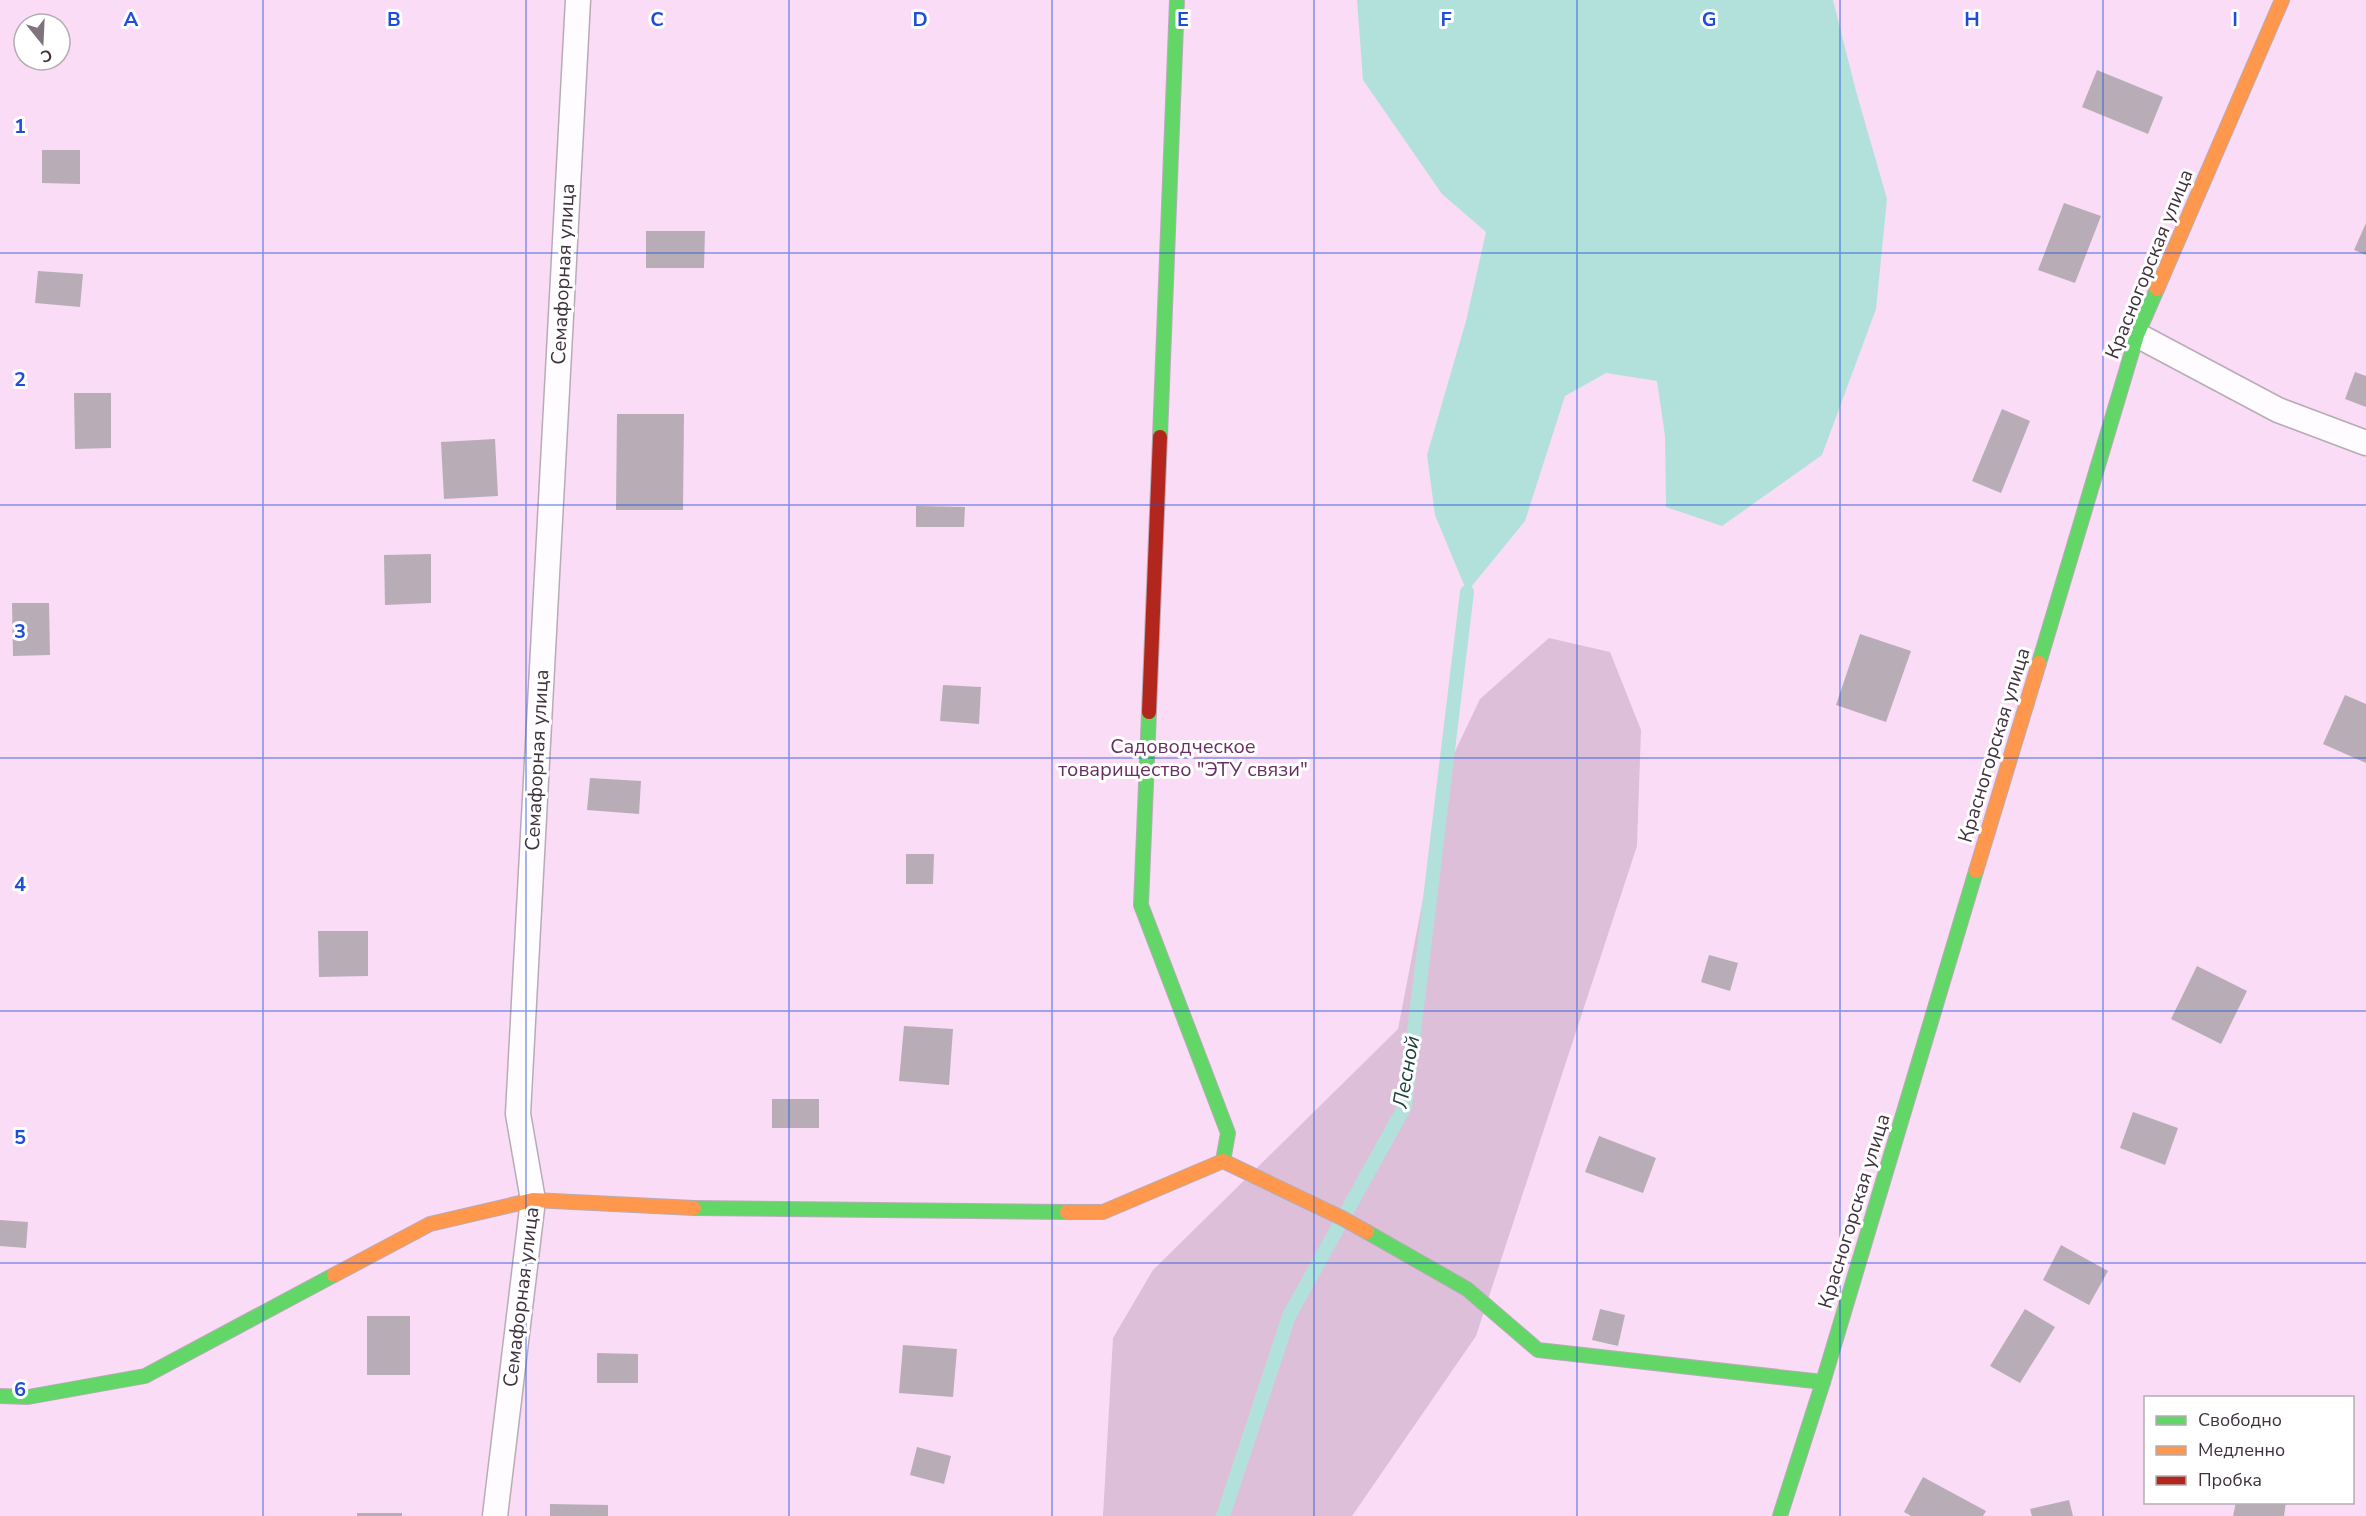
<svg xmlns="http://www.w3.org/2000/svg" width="2366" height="1516" font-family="'Nunito Sans',sans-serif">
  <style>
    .green { fill: #fadcf6; fill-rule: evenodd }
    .forest { fill: #debfda }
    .water { fill: #b2e1db }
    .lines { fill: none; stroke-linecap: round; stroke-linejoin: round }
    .stream { stroke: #b2e1db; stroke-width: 14 }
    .building { fill: #b8adb7 }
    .lane-casing { stroke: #b7acb6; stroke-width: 27 }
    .fast-casing { stroke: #b7acb6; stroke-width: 16 }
    .slow-casing { stroke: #b7acb6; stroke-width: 16 }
    .jam-casing { stroke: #b7acb6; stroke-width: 16 }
    .lane { stroke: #fefcfe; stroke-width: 24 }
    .fast { stroke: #63d668; stroke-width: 14 }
    .slow { stroke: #ff974d; stroke-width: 14 }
    .jam { stroke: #b3261e; stroke-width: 14 }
    .grid { fill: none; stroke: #1d4ed8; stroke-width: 1.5; stroke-opacity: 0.55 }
    .labels { text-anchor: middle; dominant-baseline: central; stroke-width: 6; stroke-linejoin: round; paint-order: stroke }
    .street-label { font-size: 20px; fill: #3f323d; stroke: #fff }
    .park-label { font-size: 20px; fill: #672f63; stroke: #fff }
    .water-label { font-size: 21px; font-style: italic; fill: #1d403a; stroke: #fff }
    .grid-label { font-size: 20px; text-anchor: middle; font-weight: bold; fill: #1d4ed8; stroke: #fff; stroke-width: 6; stroke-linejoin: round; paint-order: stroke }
  </style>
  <rect width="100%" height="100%" fill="#f8ebf7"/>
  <path class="green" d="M 0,0 L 2366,0 L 2366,1516 L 0,1516 ZM 24,24 L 60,24 L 60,60 L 24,60 ZM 2146,1398 L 2352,1398 L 2352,1502 L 2146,1502 Z"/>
  <path class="forest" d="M 1549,638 L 1610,652 L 1641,730 L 1637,846 L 1476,1336 L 1352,1516 L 1103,1516 L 1113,1338 L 1153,1270 L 1398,1029 L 1449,764 L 1480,699 Z"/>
  <path class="water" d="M 1357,0 L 1833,0 L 1856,91 L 1887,199 L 1876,309 L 1822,455 L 1722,526 L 1666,507 L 1665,436 L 1657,381 L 1606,373 L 1565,396 L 1525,521 L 1467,592 L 1435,515 L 1427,455 L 1466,321 L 1486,232 L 1442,194 L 1363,80 Z"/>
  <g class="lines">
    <path class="stream" d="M 1223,1516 L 1289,1316 L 1405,1106 L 1467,592"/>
  </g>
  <g class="building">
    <path d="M 2097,70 L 2163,97 L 2148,134 L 2082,107 Z"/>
    <path d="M 42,150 L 80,150 L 80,184 L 42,183 Z"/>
    <path d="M 2064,203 L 2101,216 L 2075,283 L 2038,270 Z"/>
    <path d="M 2366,223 L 2366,255 L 2354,250 Z"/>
    <path d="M 646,231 L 705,231 L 704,268 L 646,268 Z"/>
    <path d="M 38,271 L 83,274 L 80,307 L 35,303 Z"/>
    <path d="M 2355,372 L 2366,376 L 2366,407 L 2345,399 Z"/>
    <path d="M 74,393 L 111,393 L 111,448 L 75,449 Z"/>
    <path d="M 2002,409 L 2030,421 L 2001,493 L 1972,481 Z"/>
    <path d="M 617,414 L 684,414 L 683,510 L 616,510 Z"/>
    <path d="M 495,439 L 498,496 L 444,499 L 441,442 Z"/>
    <path d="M 916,506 L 965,507 L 964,527 L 916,527 Z"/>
    <path d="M 431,554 L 431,603 L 385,605 L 384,555 Z"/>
    <path d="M 12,603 L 49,603 L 50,655 L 13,656 Z"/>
    <path d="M 1860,634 L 1911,651 L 1886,722 L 1836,705 Z"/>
    <path d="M 943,685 L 981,687 L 979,724 L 940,721 Z"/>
    <path d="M 2345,695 L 2366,704 L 2366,763 L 2323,744 Z"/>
    <path d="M 590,778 L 641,781 L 639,814 L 587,810 Z"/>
    <path d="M 906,854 L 934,854 L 933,884 L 906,884 Z"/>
    <path d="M 318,931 L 368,931 L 368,976 L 319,977 Z"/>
    <path d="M 1709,955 L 1738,963 L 1730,991 L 1701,982 Z"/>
    <path d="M 2197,966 L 2247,991 L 2221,1044 L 2171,1019 Z"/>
    <path d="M 904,1026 L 953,1029 L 949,1085 L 899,1081 Z"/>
    <rect x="772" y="1099" width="47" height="29"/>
    <path d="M 2133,1112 L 2178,1128 L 2165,1165 L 2120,1148 Z"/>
    <path d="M 1599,1136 L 1656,1158 L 1643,1193 L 1585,1172 Z"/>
    <path d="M 0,1220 L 28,1222 L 26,1248 L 0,1246 Z"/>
    <path d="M 2061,1245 L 2108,1271 L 2089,1305 L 2043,1280 Z"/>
    <path d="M 1600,1309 L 1625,1315 L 1618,1346 L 1592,1340 Z"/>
    <path d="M 2025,1309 L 2055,1327 L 2020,1383 L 1990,1366 Z"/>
    <rect x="367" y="1316" width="43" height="59"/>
    <path d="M 903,1345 L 957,1349 L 953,1397 L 899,1393 Z"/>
    <path d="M 597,1353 L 638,1354 L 638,1383 L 597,1383 Z"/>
    <path d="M 917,1447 L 951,1456 L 944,1484 L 910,1475 Z"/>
    <path d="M 1923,1477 L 1986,1511 L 1983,1516 L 1911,1516 L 1904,1512 Z"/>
    <path d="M 2069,1500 L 2073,1516 L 2032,1516 L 2030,1509 Z"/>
    <path d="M 2236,1502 L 2286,1502 L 2284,1516 L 2233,1516 Z"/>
    <path d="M 550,1504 L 608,1505 L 608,1516 L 550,1516 Z"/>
    <rect x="357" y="1513" width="45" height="3"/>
  </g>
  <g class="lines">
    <g class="lane-casing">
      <g id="lane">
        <path d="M 2137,335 L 2278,410 L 2366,443"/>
        <path d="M 495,1516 L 533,1200 L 518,1114 L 578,0"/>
      </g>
    </g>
    <g class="fast-casing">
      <g id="fast">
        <path d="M 1160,437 L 1177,0"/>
        <path d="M 2039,663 L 2137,335 L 2157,289"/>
        <path d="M 1149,712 L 1141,905 L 1228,1133 L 1223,1161"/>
        <path d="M 694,1208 L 1067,1212"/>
        <path d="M 1367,1232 L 1467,1289 L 1538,1350 L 1823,1382"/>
        <path d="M 0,1396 L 28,1397 L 145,1376 L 334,1275"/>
        <path d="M 1780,1516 L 1823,1382 L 1976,871"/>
      </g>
    </g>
    <g class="slow-casing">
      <g id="slow">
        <path d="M 2157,289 L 2282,0"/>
        <path d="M 1976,871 L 2039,663"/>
        <path d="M 1067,1212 L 1103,1212 L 1223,1161 L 1342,1218 L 1367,1232"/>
        <path d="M 334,1275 L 430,1224 L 533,1200 L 694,1208"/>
      </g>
    </g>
    <g class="jam-casing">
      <path id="jam" d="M 1149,712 L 1160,437"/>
    </g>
    <use href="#lane" class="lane"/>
    <use href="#fast" class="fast"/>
    <use href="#slow" class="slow"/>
    <use href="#jam" class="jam"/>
  </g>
  <path class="grid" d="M 263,0 L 263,1516M 526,0 L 526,1516M 789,0 L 789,1516M 1052,0 L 1052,1516M 1314,0 L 1314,1516M 1577,0 L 1577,1516M 1840,0 L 1840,1516M 2103,0 L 2103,1516M 0,253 L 2366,253M 0,505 L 2366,505M 0,758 L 2366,758M 0,1011 L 2366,1011M 0,1263 L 2366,1263"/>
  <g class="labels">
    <g class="street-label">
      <text transform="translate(2149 264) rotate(-68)">Красногорская улица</text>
      <text transform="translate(563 274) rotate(-87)">Семафорная улица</text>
      <text transform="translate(1994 745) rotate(-73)">Красногорская улица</text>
      <text transform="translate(537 760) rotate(-87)">Семафорная улица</text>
      <text transform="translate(1854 1211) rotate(-73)">Красногорская улица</text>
      <text transform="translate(521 1297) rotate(-83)">Семафорная улица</text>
    </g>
    <g class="park-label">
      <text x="1183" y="746">Садоводческое<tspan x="1183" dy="23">товарищество "ЭТУ связи"</tspan></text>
    </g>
    <g class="water-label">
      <text transform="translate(1406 1072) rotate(-80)">Лесной</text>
    </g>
  </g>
  <g class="grid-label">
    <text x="131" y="26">A</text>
    <text x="394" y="26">B</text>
    <text x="657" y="26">C</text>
    <text x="920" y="26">D</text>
    <text x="1183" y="26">E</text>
    <text x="1446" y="26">F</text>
    <text x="1709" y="26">G</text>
    <text x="1972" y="26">H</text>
    <text x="2235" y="26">I</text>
    <text x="20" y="133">1</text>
    <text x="20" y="386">2</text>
    <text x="20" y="638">3</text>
    <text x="20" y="891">4</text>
    <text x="20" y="1144">5</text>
    <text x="20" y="1396">6</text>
  </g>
  <rect x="2144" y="1396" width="210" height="108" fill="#ffffff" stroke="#b2adb1" stroke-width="1.5"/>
  <rect x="2156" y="1416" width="30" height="9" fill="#63d668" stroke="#b2adb1" stroke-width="1.5"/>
  <text x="2198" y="1426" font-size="18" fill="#3f323d">Свободно</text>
  <rect x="2156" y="1446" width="30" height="9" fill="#ff974d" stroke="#b2adb1" stroke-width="1.5"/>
  <text x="2198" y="1456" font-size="18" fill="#3f323d">Медленно</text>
  <rect x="2156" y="1476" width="30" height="9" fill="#b3261e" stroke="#b2adb1" stroke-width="1.5"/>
  <text x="2198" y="1486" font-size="18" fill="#3f323d">Пробка</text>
  <g transform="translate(42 42) rotate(162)"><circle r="28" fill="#ffffff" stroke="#b2adb1" stroke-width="1.5"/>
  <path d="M0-4.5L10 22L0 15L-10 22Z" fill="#80737e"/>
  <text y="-9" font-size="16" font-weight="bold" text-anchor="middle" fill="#3f323d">С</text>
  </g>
</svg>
